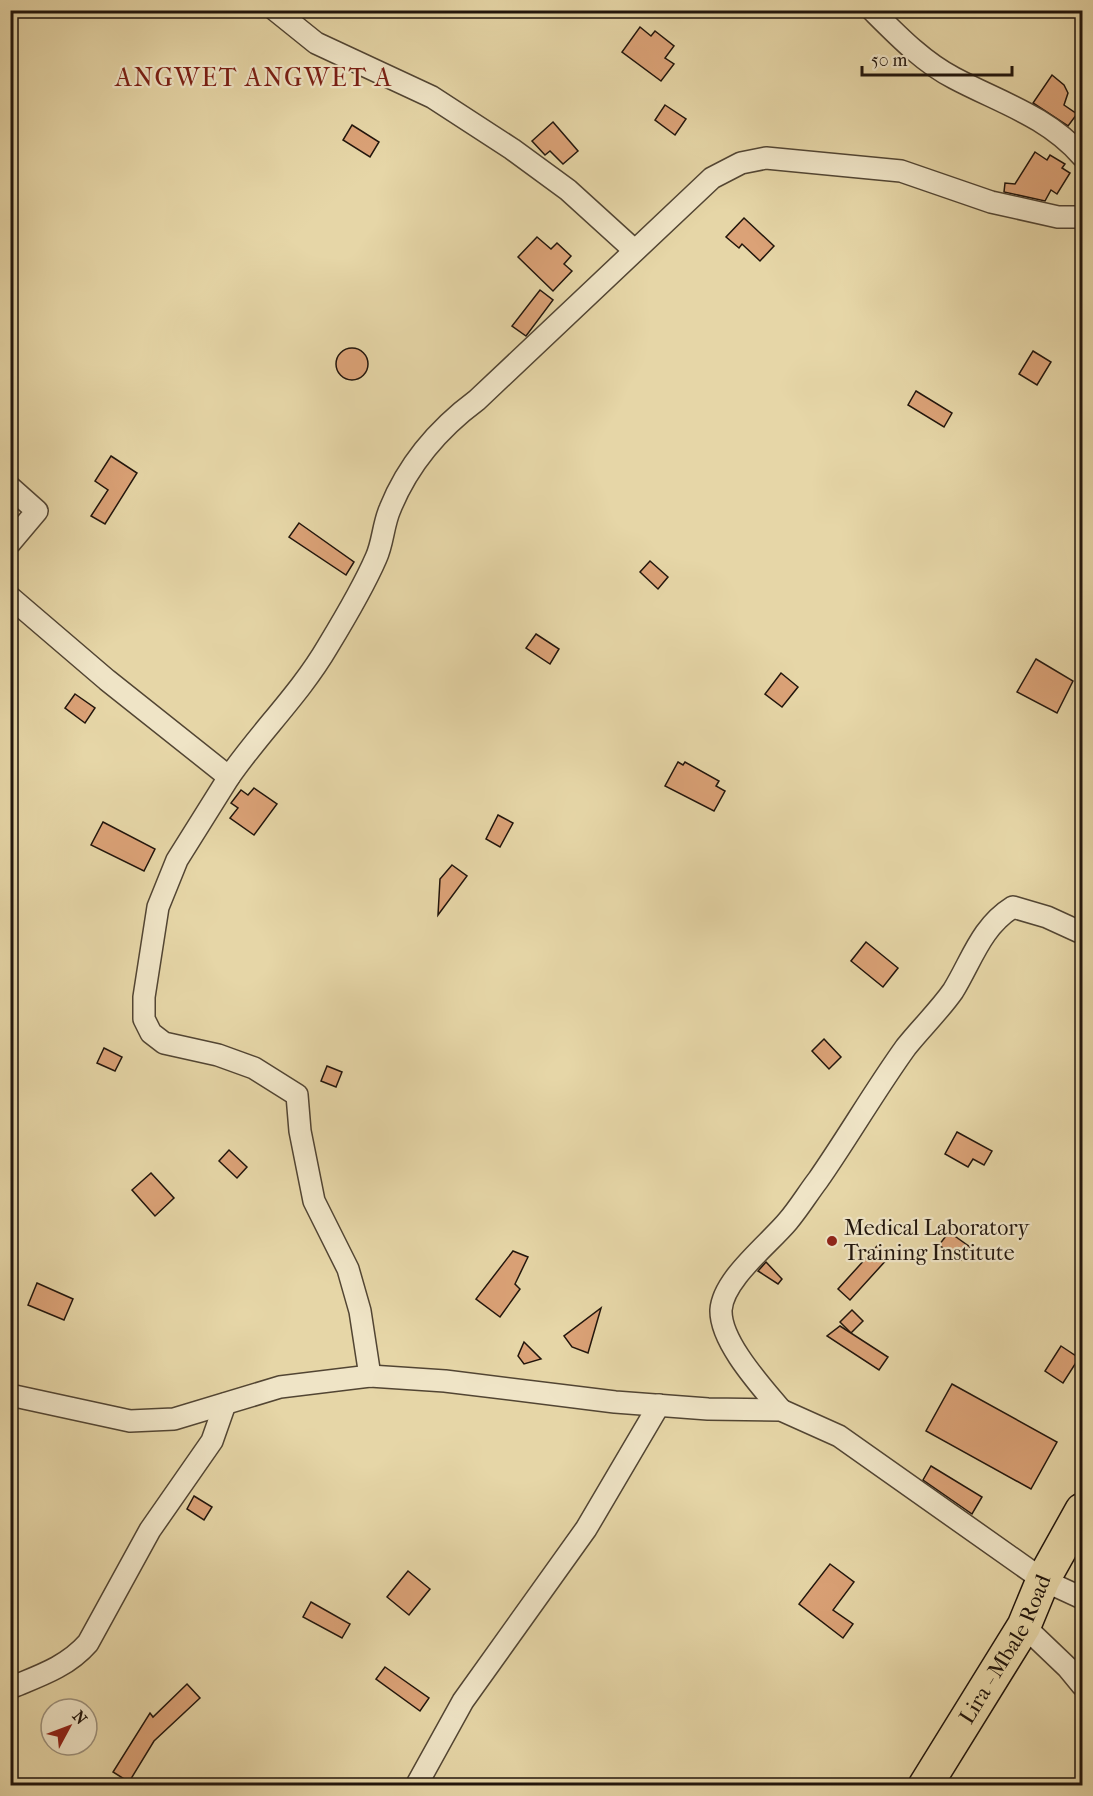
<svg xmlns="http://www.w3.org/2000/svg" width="1093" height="1796" font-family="'IM FELL French Canon',serif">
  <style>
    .building { fill: #dba277; stroke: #21150c; stroke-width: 1.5 }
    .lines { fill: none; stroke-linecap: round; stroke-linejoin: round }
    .minor-casing { stroke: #524533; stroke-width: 24 }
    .primary-casing { stroke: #21150c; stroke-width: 36 }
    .minor { stroke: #efe4c6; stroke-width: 21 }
    .primary { stroke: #e6d6a7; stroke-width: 33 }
    .poi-dot { fill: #8f2418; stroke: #efe4c6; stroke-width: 2 }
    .labels { text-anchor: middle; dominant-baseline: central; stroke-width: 4.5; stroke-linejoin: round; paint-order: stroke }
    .poi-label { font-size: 22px; fill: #21150c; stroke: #efe4c6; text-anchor: start }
    .street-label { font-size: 22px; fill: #21150c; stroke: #efe4c6 }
    .quarter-label { font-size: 26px; letter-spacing: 1.5px; fill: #7a1f14; stroke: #efe4c6 }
  </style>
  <rect width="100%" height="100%" fill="#e6d6a7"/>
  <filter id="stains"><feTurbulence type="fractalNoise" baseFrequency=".00333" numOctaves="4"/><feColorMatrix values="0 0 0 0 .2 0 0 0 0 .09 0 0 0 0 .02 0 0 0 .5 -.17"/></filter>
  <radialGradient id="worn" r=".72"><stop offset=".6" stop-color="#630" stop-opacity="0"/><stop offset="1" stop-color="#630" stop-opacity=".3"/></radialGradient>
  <g class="building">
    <path d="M 640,27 L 651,36 L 655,31 L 674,46 L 665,58 L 674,64 L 661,81 L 622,52 Z"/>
    <path d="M 1052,75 L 1064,85 L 1068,93 L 1064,105 L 1077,114 L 1068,126 L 1033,103 Z"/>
    <path d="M 665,105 L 686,119 L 675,135 L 655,120 Z"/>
    <path d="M 553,122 L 578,151 L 563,164 L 550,151 L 545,155 L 532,141 Z"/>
    <path d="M 352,125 L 379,142 L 370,157 L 343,140 Z"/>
    <path d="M 1035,152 L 1047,160 L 1050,155 L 1065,164 L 1062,168 L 1070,173 L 1057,194 L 1051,190 L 1045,201 L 1004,192 L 1005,183 L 1015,184 Z"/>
    <path d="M 744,218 L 774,246 L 760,261 L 742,244 L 739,248 L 726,237 Z"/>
    <path d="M 537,237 L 551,249 L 557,243 L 571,256 L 564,264 L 572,271 L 553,291 L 518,257 Z"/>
    <path d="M 540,290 L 553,300 L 526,336 L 512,326 Z"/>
    <circle cx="352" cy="364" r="16"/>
    <path d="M 1033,351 L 1051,362 L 1037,385 L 1019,374 Z"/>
    <path d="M 916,391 L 952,413 L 944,427 L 908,405 Z"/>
    <path d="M 111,456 L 137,473 L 105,524 L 91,516 L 108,490 L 95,481 Z"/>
    <path d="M 299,523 L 354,562 L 346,575 L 289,537 Z"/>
    <path d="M 650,561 L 668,577 L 658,589 L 640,572 Z"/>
    <path d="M 536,634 L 559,649 L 550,664 L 526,648 Z"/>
    <path d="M 1036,659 L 1073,681 L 1057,713 L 1017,692 Z"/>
    <path d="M 781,673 L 798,687 L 782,707 L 765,694 Z"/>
    <path d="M 75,694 L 95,708 L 85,723 L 65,708 Z"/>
    <path d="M 678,762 L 683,765 L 685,762 L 719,781 L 716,786 L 725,791 L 714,811 L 665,786 Z"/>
    <path d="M 254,788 L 277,804 L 254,835 L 230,818 L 238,808 L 231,803 L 241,790 L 248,795 Z"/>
    <path d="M 498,815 L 513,823 L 500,847 L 486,839 Z"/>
    <path d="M 103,822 L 155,849 L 144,871 L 91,845 Z"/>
    <path d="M 452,865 L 467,876 L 438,915 L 440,879 Z"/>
    <path d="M 866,942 L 898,968 L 883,987 L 851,961 Z"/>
    <path d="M 824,1039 L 841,1057 L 829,1069 L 812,1051 Z"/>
    <path d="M 104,1048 L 122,1057 L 115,1071 L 97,1063 Z"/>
    <path d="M 327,1066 L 342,1072 L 336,1087 L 321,1081 Z"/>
    <path d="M 957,1132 L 992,1151 L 984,1165 L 973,1159 L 968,1167 L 945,1154 Z"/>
    <path d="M 229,1150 L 247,1167 L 237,1178 L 219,1161 Z"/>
    <path d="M 151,1173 L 174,1198 L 155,1216 L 132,1190 Z"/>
    <path d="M 949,1232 L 970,1247 L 961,1260 L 939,1245 Z"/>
    <path d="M 877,1246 L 889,1257 L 850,1300 L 838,1289 Z"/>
    <path d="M 513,1251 L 528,1257 L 515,1284 L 520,1289 L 500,1317 L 476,1299 Z"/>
    <path d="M 766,1262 L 782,1279 L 778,1284 L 758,1271 Z"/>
    <path d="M 37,1283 L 73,1299 L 64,1320 L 28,1305 Z"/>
    <path d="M 601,1308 L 588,1353 L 572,1347 L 564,1336 Z"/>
    <path d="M 852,1310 L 863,1321 L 851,1333 L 840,1322 Z"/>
    <path d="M 840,1326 L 888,1357 L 879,1370 L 827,1336 Z"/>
    <path d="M 524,1342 L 541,1359 L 524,1364 L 518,1356 Z"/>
    <path d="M 1061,1346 L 1079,1358 L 1063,1383 L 1045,1371 Z"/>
    <path d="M 952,1384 L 1057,1442 L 1031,1489 L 926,1431 Z"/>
    <path d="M 931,1466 L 982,1497 L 972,1514 L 923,1480 Z"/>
    <path d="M 194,1496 L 212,1507 L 204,1520 L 187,1509 Z"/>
    <path d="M 830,1564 L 854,1582 L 833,1610 L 853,1624 L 843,1638 L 799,1604 Z"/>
    <path d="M 408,1571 L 430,1589 L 409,1615 L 387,1597 Z"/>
    <path d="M 311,1602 L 350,1624 L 342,1638 L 303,1617 Z"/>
    <path d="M 385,1667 L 429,1698 L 420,1711 L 376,1679 Z"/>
    <path d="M 187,1684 L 200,1698 L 154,1741 L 129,1782 L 113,1772 L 150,1713 L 153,1717 Z"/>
  </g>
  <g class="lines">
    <g class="minor-casing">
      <g id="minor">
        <path d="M 275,10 L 316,43 L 432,97 L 512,149 L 568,190 L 634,250"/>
        <path d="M 872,10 C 897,35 923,62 954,78 C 999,102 1047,116 1082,156"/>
        <path d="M 10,487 L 37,511 L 10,543"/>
        <path d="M 10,597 L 107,680 L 229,777 L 177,860 L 158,907 L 144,997 L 144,1019 L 151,1033 L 164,1043 L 218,1055 L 254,1068 L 297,1095 L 300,1131 L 314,1201 L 348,1269 L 360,1311 L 370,1376"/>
        <path d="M 229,777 C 260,732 300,694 328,646 C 345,618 363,588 376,558 C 383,543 383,525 390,509 C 408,464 438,429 477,400 L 712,178 L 741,163 L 766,158 L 901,171 L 991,202 L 1058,217 L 1082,217"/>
        <path d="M 10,1395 L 130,1421 L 174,1419 L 280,1387 L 370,1376 L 445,1381 L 615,1402 L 708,1409 L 781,1410 L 839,1436 L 1043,1580 L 1082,1598"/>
        <path d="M 781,1410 C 762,1387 720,1342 721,1310 C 723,1279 769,1244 788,1221 C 799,1208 808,1193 818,1180 C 848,1137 875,1090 906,1047 C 921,1028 939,1011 953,991 C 972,960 981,927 1013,907 L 1047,917 L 1082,933"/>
        <path d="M 1024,1626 L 1068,1668 L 1082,1685"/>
        <path d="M 10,1688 C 39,1676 67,1667 88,1643 L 150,1530 L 212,1441 L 225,1404"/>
        <path d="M 416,1786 L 463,1701 L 586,1529 L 659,1405"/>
      </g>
    </g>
    <g class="primary-casing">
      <g id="primary">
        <path id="s1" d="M 925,1786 L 1024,1626 L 1043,1580 L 1082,1510"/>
      </g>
    </g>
    <use href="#minor" class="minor"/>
    <use href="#primary" class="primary"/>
  </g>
  <circle class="poi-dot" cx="832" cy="1241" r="6"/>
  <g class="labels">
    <g class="poi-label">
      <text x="844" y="1228">Medical Laboratory<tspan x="844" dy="25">Training Institute</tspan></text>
    </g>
    <g class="street-label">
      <text stroke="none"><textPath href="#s1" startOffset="159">Lira - Mbale Road</textPath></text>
    </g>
    <g class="quarter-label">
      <text x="254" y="77">ANGWET ANGWET A</text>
    </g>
  </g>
  <rect width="1093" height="1796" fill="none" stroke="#e6d6a7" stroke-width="36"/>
  <rect x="12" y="12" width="1069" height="1772" fill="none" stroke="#21150c" stroke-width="3"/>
  <rect x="18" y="18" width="1057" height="1760" fill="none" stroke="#21150c" stroke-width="1.5"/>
  <g transform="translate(69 1727) rotate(49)"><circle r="28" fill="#efe4c6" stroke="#9d917c" stroke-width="1.5"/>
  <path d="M0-4.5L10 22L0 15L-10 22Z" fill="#8f2418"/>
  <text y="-9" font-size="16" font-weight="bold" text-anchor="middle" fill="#21150c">N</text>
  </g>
  <path d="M862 66v9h150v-9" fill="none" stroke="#21150c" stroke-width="3"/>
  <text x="871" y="66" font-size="18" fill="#21150c" stroke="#efe4c6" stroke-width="4.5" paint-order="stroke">50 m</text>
  <rect width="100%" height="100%" filter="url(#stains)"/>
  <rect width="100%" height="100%" fill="url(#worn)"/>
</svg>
